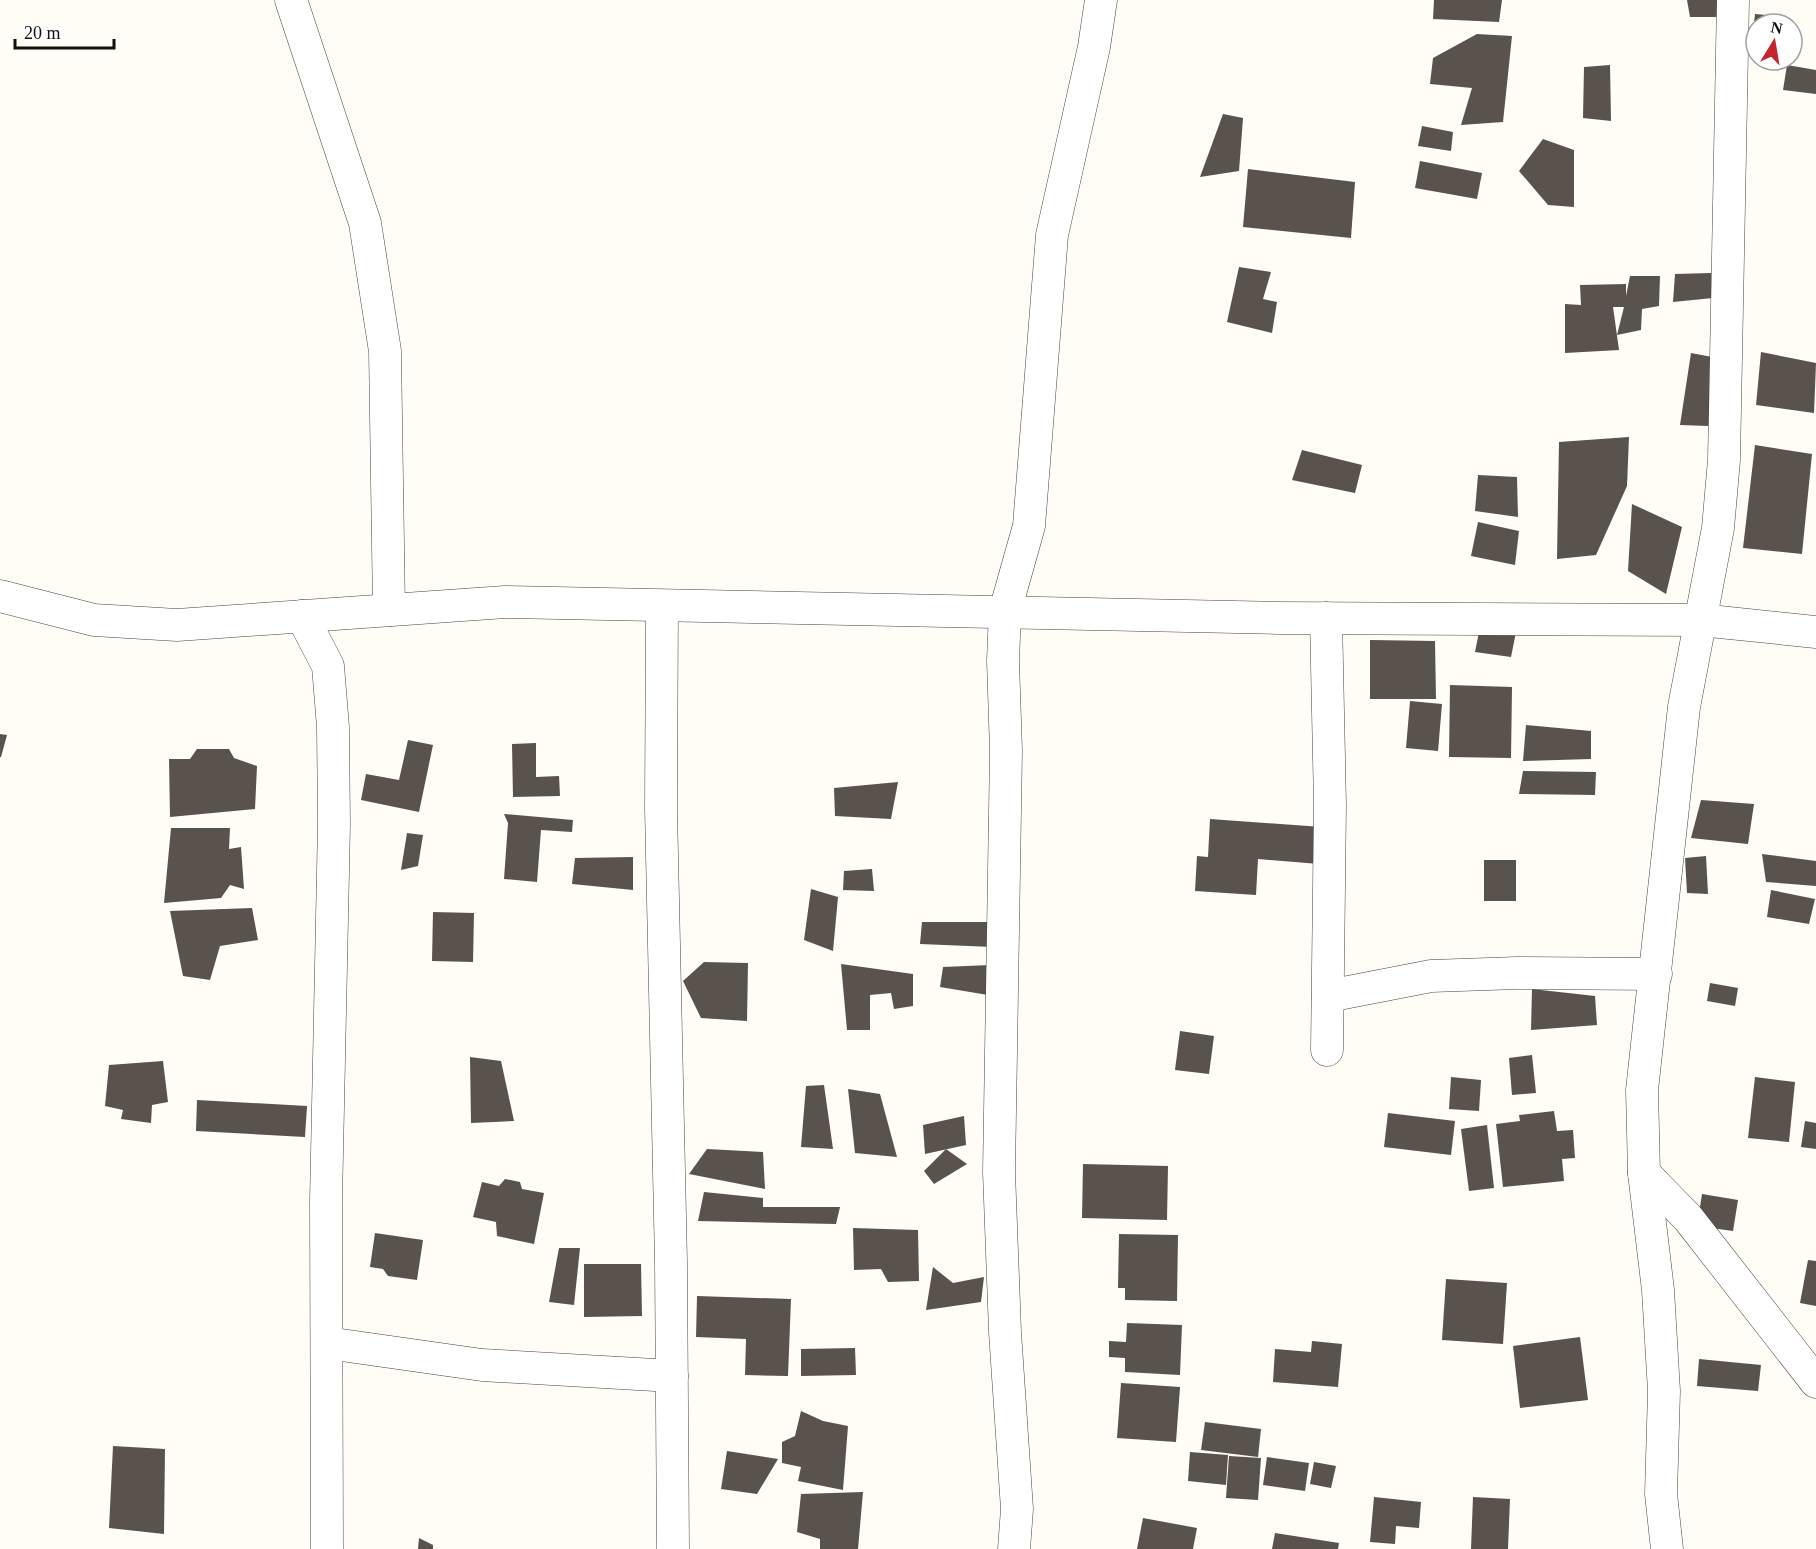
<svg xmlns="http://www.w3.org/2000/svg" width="1816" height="1549" font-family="Georgia,serif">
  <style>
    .building { fill: #5a524d }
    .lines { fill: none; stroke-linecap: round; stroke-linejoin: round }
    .street-casing { stroke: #444; stroke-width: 33 }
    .street { stroke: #fff; stroke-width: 32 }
  </style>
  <rect width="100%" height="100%" fill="#fffdf5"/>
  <g class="building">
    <path d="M 1434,0 L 1502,0 L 1499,22 L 1433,19 Z"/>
    <path d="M 1687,0 L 1723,0 L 1724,17 L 1690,17 Z"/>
    <path d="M 1755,14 L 1787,17 L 1785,24 L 1756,24 L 1756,52 L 1751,52 Z"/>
    <path d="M 1477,34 L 1512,36 L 1503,122 L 1461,125 L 1472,88 L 1430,84 L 1433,58 Z"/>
    <path d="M 1610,65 L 1611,121 L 1583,118 L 1584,67 Z"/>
    <path d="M 1787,65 L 1816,70 L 1816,94 L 1783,90 Z"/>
    <path d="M 1223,114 L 1243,118 L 1239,171 L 1200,177 Z"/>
    <path d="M 1422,126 L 1453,132 L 1451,151 L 1418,146 Z"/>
    <path d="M 1543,139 L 1574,150 L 1574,207 L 1548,205 L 1519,171 Z"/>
    <path d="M 1420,161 L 1482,173 L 1477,199 L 1415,188 Z"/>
    <path d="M 1248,169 L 1355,182 L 1351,238 L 1243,227 Z"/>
    <path d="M 1239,267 L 1271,272 L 1263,299 L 1277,302 L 1272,333 L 1227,322 Z"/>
    <path d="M 1711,273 L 1713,298 L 1673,302 L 1675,274 Z"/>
    <path d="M 1630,276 L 1660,276 L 1659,306 L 1642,309 L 1641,330 L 1617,335 L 1624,307 L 1613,307 L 1619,350 L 1565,353 L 1565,304 L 1581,305 L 1580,285 L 1626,284 L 1626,296 Z"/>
    <path d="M 1761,352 L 1816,363 L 1814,413 L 1756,405 Z"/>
    <path d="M 1691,353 L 1712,357 L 1709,426 L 1680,425 Z"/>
    <path d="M 1629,437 L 1627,486 L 1596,555 L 1557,559 L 1559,442 Z"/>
    <path d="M 1755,445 L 1812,454 L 1802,554 L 1743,548 Z"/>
    <path d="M 1302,450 L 1362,465 L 1355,493 L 1292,480 Z"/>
    <path d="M 1478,475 L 1517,477 L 1518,517 L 1475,511 Z"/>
    <path d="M 1632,504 L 1682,527 L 1666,594 L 1628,571 Z"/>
    <path d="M 1478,522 L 1519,531 L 1515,565 L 1471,556 Z"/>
    <path d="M 1480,627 L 1517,627 L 1511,657 L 1475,652 Z"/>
    <path d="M 1370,640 L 1435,641 L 1436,699 L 1370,699 Z"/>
    <path d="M 1450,685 L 1512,687 L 1511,758 L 1449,757 Z"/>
    <path d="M 1410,701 L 1442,704 L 1438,751 L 1406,748 Z"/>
    <path d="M 1526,725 L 1591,731 L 1591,759 L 1523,761 Z"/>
    <path d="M 0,734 L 7,735 L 1,757 L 0,757 Z"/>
    <path d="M 408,740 L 433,745 L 419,812 L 361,800 L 366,774 L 399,780 Z"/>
    <path d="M 536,743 L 536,777 L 559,776 L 560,796 L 513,797 L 512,744 Z"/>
    <path d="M 197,749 L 229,749 L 234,758 L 257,766 L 255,809 L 170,817 L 169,759 L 190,759 Z"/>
    <path d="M 1523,771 L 1596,772 L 1595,795 L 1519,794 Z"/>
    <path d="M 898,782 L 891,819 L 835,816 L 834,788 Z"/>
    <path d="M 1701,800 L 1754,804 L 1748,844 L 1691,838 Z"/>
    <path d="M 504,814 L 573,820 L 572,832 L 541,830 L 537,882 L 504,879 L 508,823 Z"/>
    <path d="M 1210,819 L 1322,827 L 1319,864 L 1258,859 L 1256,895 L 1195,891 L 1197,856 L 1208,857 Z"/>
    <path d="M 171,828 L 230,828 L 229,849 L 241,847 L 244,889 L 230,885 L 221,898 L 164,903 Z"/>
    <path d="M 407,833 L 423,835 L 418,866 L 401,870 Z"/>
    <path d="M 1762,854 L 1816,861 L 1816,886 L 1766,882 Z"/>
    <path d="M 1706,856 L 1708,894 L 1687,893 L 1685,858 Z"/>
    <path d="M 633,857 L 633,890 L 572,884 L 575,858 Z"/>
    <rect x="1484" y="860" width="32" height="41"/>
    <path d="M 872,869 L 874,891 L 843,890 L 844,871 Z"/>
    <path d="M 811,889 L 838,897 L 833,951 L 804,940 Z"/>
    <path d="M 1771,890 L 1815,899 L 1809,924 L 1767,917 Z"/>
    <path d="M 252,908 L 258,940 L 220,946 L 210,980 L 183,976 L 170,911 Z"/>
    <path d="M 433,912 L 474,913 L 473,962 L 432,961 Z"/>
    <path d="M 922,922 L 995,922 L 993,947 L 920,944 Z"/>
    <path d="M 704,962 L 748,963 L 747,1021 L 701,1018 L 683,981 Z"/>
    <path d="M 841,964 L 913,974 L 913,1006 L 894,1009 L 891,993 L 870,995 L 870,1030 L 847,1030 Z"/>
    <path d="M 990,965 L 988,995 L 940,987 L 943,967 Z"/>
    <path d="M 1710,983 L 1738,988 L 1735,1006 L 1707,1001 Z"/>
    <path d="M 1532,989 L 1595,996 L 1597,1025 L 1531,1030 Z"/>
    <path d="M 1180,1031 L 1214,1036 L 1209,1074 L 1175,1070 Z"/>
    <path d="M 1532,1055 L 1536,1093 L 1512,1095 L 1509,1058 Z"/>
    <path d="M 470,1057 L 501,1061 L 514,1121 L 471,1123 Z"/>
    <path d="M 163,1061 L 168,1102 L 152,1105 L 151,1123 L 121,1119 L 123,1110 L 105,1106 L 109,1065 Z"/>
    <path d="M 1451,1077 L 1481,1080 L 1479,1111 L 1449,1109 Z"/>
    <path d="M 1755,1077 L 1795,1082 L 1789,1142 L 1748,1138 Z"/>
    <path d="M 824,1085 L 833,1149 L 801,1147 L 806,1086 Z"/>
    <path d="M 848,1089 L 880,1094 L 897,1157 L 855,1153 Z"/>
    <path d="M 197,1100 L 307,1106 L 305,1137 L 196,1131 Z"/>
    <path d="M 1554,1111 L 1557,1131 L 1573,1130 L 1575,1158 L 1562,1159 L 1564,1181 L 1503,1187 L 1496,1124 L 1520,1121 L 1519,1115 Z"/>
    <path d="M 1388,1113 L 1455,1121 L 1451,1155 L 1384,1147 Z"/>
    <path d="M 964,1116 L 966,1145 L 925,1154 L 923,1125 Z"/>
    <path d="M 1805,1121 L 1816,1123 L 1816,1149 L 1801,1147 Z"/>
    <path d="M 1487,1125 L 1494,1188 L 1469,1191 L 1461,1129 Z"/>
    <path d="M 707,1149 L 763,1152 L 765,1189 L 689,1174 Z"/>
    <path d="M 946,1149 L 967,1164 L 934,1184 L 924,1171 Z"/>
    <path d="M 1083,1164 L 1168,1166 L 1167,1220 L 1082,1218 Z"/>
    <path d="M 505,1179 L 520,1182 L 522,1189 L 544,1193 L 534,1244 L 497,1236 L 496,1222 L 473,1217 L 482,1182 L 499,1186 Z"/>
    <path d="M 704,1192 L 763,1198 L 763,1207 L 840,1207 L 836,1224 L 698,1221 Z"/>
    <path d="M 1702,1194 L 1738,1200 L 1733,1231 L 1697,1226 Z"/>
    <path d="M 853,1228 L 918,1230 L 919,1281 L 888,1282 L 881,1269 L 854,1270 Z"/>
    <path d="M 375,1233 L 423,1240 L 417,1280 L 388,1276 L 383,1269 L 370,1267 Z"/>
    <path d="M 1119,1234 L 1178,1235 L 1177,1301 L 1125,1300 L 1125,1288 L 1118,1288 Z"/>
    <path d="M 559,1248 L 580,1248 L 574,1305 L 549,1302 Z"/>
    <path d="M 1808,1260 L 1816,1261 L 1816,1306 L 1800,1303 Z"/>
    <path d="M 584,1264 L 641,1264 L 642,1316 L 584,1317 Z"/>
    <path d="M 933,1267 L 953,1283 L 984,1277 L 981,1302 L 926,1310 Z"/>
    <path d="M 1446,1279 L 1507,1283 L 1503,1344 L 1442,1340 Z"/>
    <path d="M 697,1296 L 791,1299 L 788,1376 L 745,1375 L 746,1339 L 696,1337 Z"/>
    <path d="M 1127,1323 L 1182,1325 L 1180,1375 L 1125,1372 L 1125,1358 L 1109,1357 L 1109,1341 L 1126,1342 Z"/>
    <path d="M 1580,1337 L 1588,1400 L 1520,1408 L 1513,1346 Z"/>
    <path d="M 1312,1341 L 1342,1344 L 1338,1387 L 1273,1382 L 1275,1349 L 1311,1352 Z"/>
    <path d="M 855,1348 L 856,1375 L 801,1376 L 801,1349 Z"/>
    <path d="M 1699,1359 L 1761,1365 L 1758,1391 L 1697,1386 Z"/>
    <path d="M 1121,1383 L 1180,1387 L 1176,1442 L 1117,1438 Z"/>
    <path d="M 801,1411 L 823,1421 L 848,1426 L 843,1490 L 798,1481 L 801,1467 L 782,1463 L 782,1442 L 795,1436 Z"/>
    <path d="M 1205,1422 L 1261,1429 L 1258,1457 L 1201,1450 Z"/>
    <path d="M 113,1446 L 165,1449 L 164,1534 L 109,1528 Z"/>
    <path d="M 727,1451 L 778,1459 L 757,1494 L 721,1489 Z"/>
    <path d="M 1190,1452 L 1228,1455 L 1226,1485 L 1188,1481 Z"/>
    <path d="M 1229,1456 L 1261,1458 L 1258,1500 L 1226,1498 Z"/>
    <path d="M 1267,1457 L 1309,1463 L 1305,1491 L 1263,1485 Z"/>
    <path d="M 1314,1462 L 1336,1466 L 1331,1488 L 1310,1484 Z"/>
    <path d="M 863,1492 L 858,1549 L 820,1549 L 820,1539 L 797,1532 L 801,1494 Z"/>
    <path d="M 1374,1497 L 1421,1502 L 1419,1528 L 1396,1526 L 1395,1544 L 1370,1542 Z"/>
    <path d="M 1473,1497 L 1510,1499 L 1508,1549 L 1471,1549 Z"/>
    <path d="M 1143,1518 L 1197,1528 L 1193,1549 L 1137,1549 Z"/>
    <path d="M 1275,1533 L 1339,1543 L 1338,1549 L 1272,1549 Z"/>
    <path d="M 419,1538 L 433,1545 L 433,1549 L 418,1549 Z"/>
  </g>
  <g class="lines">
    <g class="street-casing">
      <g id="street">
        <path d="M 291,0 L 365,223 L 385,351 L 389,610"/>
        <path d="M 0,596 L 94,620 L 177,625 L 505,602 L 1279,618 L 1700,620 L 1816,632"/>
        <path d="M 662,606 L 661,809 L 671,1262 L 673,1549"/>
        <path d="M 302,616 L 328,666 L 333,727 L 334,824 L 326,1201 L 327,1549"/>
        <path d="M 1326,618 L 1330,805 L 1327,1050"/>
        <path d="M 1328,996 L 1431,976 L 1517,973 L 1656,974"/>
        <path d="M 1644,1173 L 1688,1218 L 1816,1382"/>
        <path d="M 327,1343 L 482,1365 L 672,1376"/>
        <path d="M 1014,1549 L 1017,1509 L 1005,1332 L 999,1172 L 1006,751 L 1003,661 L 1005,611 L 1029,526 L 1052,235 L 1094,47 L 1101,0"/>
        <path d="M 1667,1549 L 1661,1494 L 1664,1391 L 1658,1290 L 1644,1173 L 1642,1090 L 1684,707 L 1718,528 L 1724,460 L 1733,0"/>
      </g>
    </g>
    <use href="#street" class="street"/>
  </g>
  <g transform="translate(1774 42) rotate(11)"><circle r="28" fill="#ffffff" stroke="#a0a0a0" stroke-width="1.5"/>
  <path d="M0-4.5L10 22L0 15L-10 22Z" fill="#c4262e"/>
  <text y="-9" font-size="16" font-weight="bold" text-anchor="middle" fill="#111111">N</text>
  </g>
  <path d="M15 39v9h99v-9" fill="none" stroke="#111111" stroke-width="3"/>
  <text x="24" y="39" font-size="18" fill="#111111" stroke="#ffffff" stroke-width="4.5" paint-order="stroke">20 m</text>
</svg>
